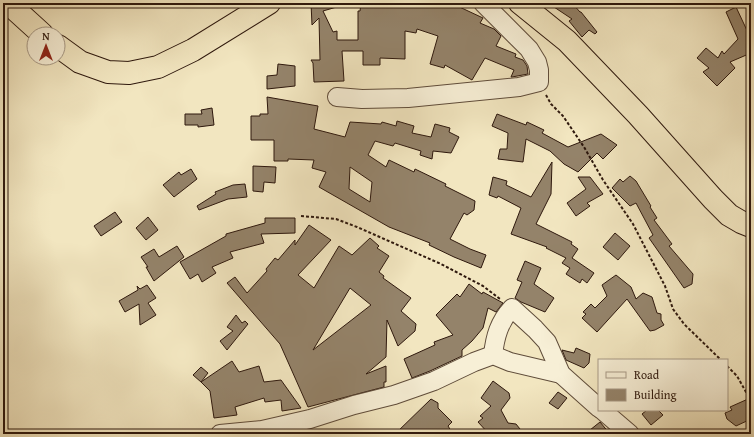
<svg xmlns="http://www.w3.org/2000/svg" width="754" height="437" font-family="'Gentium Book Plus',serif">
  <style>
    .building { fill: #94836a; stroke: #2e180d; fill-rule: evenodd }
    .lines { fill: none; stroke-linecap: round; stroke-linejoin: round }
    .minor-casing { stroke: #5f4c3a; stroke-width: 20 }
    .highway-casing { stroke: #2e180d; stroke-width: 24 }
    .path { stroke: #2e180d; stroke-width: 2; stroke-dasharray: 3 2; stroke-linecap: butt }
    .minor { stroke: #f7efd6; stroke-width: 18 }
    .highway { stroke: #f2e6c0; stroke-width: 22 }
  </style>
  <rect width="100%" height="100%" fill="#f2e6c0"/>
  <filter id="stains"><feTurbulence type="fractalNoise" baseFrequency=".005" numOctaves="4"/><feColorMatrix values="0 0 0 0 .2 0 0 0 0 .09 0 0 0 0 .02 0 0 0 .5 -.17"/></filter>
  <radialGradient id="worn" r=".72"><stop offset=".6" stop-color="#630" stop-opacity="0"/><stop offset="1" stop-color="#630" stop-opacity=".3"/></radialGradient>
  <g class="building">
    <path d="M 311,3 L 340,3 L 340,6 L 323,11 L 333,32 L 337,31 L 337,40 L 358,40 L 358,11 L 360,11 L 361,3 L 386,3 L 409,7 L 410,3 L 451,3 L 483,18 L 480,23 L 494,29 L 501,36 L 496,46 L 516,54 L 515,57 L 523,60 L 527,66 L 528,74 L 512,77 L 511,77 L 514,70 L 485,58 L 472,80 L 445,65 L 444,68 L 430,64 L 438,36 L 417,29 L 416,33 L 405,31 L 405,59 L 380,58 L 380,65 L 363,65 L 363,51 L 342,51 L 344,81 L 314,82 L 313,63 L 311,60 L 320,60 L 319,18 L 312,25 Z"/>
    <path d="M 548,3 L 572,3 L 580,12 L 581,12 L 597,32 L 595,34 L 589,30 L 582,37 L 569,21 L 572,19 Z"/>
    <path d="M 736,7 L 751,39 L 751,53 L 730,62 L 735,68 L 717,86 L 703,72 L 709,68 L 697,58 L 706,48 L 718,58 L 722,51 L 724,54 L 738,39 L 726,12 Z"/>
    <path d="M 278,64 L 295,66 L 295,86 L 267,89 L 267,76 L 277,75 Z"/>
    <path d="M 267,97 L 318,106 L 314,129 L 345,137 L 350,122 L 381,124 L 382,122 L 396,126 L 397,121 L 414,126 L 412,133 L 431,137 L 435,124 L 450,128 L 449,132 L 459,137 L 451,153 L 433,151 L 432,159 L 420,155 L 421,151 L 395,143 L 393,146 L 375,141 L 368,155 L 386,167 L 389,160 L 414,172 L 415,169 L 446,184 L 445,186 L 475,201 L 474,210 L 467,215 L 464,213 L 450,239 L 470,249 L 486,255 L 481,268 L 454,257 L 429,245 L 430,243 L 389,227 L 319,187 L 326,172 L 312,168 L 314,160 L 288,159 L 288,161 L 274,161 L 274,140 L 251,140 L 251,116 L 260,116 L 260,114 L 268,114 ZM 350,167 L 372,182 L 370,202 L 349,189 Z"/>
    <path d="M 212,108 L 214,125 L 198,127 L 198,125 L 185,125 L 185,114 L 202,114 L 201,110 Z"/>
    <path d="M 497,114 L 526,125 L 527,122 L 544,130 L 542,133 L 568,147 L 601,134 L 617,145 L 603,159 L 597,153 L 578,172 L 564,164 L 550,151 L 526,139 L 523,162 L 498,159 L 500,149 L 507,149 L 508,133 L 492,126 Z"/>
    <path d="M 552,162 L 551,194 L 536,224 L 572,242 L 571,244 L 578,249 L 572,258 L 594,273 L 587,283 L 582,279 L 580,283 L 566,274 L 570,268 L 562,263 L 566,258 L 546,248 L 547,247 L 511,234 L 521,208 L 498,196 L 497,198 L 489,195 L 493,177 L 507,181 L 506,185 L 531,197 Z"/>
    <path d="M 253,166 L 276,167 L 275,183 L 264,182 L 263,192 L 253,191 Z"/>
    <path d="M 191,169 L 197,179 L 174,197 L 163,185 L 179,172 L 181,175 Z"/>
    <path d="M 630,176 L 636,181 L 651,206 L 650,207 L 657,218 L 654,220 L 672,244 L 669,246 L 693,274 L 692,284 L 684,288 L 649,238 L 653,235 L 636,203 L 630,206 L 612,188 L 620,179 L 623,182 Z"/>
    <path d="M 578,177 L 590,177 L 603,194 L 587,203 L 590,206 L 576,216 L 567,203 L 586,189 Z"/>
    <path d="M 245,184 L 247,197 L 228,199 L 199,210 L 197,206 L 216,194 L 215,192 L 233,185 Z"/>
    <path d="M 115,212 L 122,222 L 101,236 L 94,226 Z"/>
    <path d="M 148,217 L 158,230 L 146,240 L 136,228 Z"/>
    <path d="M 265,218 L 295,218 L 295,233 L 261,234 L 264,243 L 230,252 L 233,258 L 212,267 L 216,273 L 202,282 L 198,274 L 190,279 L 180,262 L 226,236 L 226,234 L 265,223 Z"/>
    <path d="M 309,225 L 331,240 L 298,275 L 314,288 L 339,246 L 352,255 L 370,238 L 379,246 L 377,248 L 389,256 L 379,272 L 384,276 L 383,278 L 411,298 L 401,311 L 416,324 L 415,331 L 398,346 L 387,320 L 386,357 L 366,374 L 386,366 L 386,382 L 384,382 L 384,387 L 308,407 L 280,344 L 227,283 L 235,277 L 247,293 L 267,271 L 266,269 L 275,258 L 278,260 L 295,240 L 295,245 ZM 350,288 L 371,305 L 313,350 Z"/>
    <path d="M 615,233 L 630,246 L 618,260 L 603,247 Z"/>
    <path d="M 177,246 L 184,257 L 154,281 L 146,267 L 148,267 L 141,257 L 154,249 L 159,257 Z"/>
    <path d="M 525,261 L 541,268 L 534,284 L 554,298 L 545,312 L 521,302 L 515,298 L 522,282 L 517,280 Z"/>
    <path d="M 616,275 L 631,287 L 636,299 L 643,293 L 652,297 L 657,313 L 661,314 L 661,320 L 664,325 L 655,330 L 650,331 L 627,299 L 597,332 L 582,318 L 586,314 L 583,312 L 591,304 L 595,308 L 607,296 L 602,285 Z"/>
    <path d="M 469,284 L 482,294 L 483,292 L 503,303 L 496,312 L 488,308 L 483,328 L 472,341 L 462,350 L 462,356 L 430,371 L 412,378 L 404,359 L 435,345 L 434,342 L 453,335 L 436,315 L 457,294 L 460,297 Z"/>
    <path d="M 147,285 L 156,298 L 148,303 L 156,315 L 140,325 L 139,304 L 125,312 L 119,301 L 138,290 L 137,286 L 140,289 Z"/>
    <path d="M 236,315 L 242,323 L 245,321 L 248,324 L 227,350 L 220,341 L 233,331 L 227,327 Z"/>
    <path d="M 576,348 L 590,354 L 589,363 L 584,368 L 566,360 L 562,350 L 574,353 Z"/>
    <path d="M 232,361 L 239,372 L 259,366 L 264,382 L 281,380 L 301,408 L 282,411 L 281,400 L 265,402 L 264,398 L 235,407 L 237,415 L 214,418 L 210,391 L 201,382 Z"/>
    <path d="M 201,367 L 208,373 L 201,382 L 193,375 Z"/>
    <path d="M 493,381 L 509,393 L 510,398 L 501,410 L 508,423 L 516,424 L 524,434 L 489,434 L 478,422 L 483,418 L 480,416 L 491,406 L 481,398 Z"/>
    <path d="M 558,392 L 567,398 L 558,409 L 549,403 Z"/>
    <path d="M 431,399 L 438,403 L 438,408 L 452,422 L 448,426 L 453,434 L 395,434 Z"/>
    <path d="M 748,399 L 751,405 L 751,419 L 736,426 L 727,419 L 725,413 L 732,410 L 730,407 Z"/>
    <path d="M 647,410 L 658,410 L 663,415 L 651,425 L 642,414 Z"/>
    <path d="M 600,422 L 610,434 L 585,434 Z"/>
  </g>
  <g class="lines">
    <g class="minor-casing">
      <g id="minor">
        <path d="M 337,97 L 362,99 L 408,98 L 519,87 L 539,82 L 539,70 L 537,62 L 529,49 L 483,3"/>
        <path d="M 493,355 C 495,337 499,322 512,308 L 535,329 L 547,342 L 561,374 L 599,408"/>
        <path d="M 602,410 L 630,434"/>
        <path d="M 220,434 L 262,430 L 310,419 L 354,405 L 394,395 L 434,381 L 474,362 L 493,355 L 510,362 L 561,374"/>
      </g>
    </g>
    <g class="highway-casing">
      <g id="highway">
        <path d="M 8,3 L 42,34"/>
        <path d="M 520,3 L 567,41 L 638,115 L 713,199 L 729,215 L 741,222 L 751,226"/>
        <path d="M 58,46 L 80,62 L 108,72 L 129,73 L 158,67 L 193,50 L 269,3"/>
      </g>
    </g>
    <g class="path">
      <path d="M 546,95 L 551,104 L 563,116 L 584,147 L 603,180 L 633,224 L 665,286 L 673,309 L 684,324 L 721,360"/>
      <path d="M 301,216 L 336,219 L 357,227 L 441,264 L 483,286 L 500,299"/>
      <path d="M 727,366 L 737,376 L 751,401"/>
    </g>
    <use href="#minor" class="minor"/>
    <use href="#highway" class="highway"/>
  </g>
  <rect width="754" height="437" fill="none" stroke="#f2e6c0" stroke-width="16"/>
  <rect x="4" y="4" width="746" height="429" fill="none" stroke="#2e180d" stroke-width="2"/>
  <rect x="8" y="8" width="738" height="421" fill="none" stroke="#2e180d"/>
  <rect x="598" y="359" width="130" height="52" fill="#f7efd6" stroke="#a79986"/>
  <rect x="606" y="372" width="20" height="6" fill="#f7efd6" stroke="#a79986"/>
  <text x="634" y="379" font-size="12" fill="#2e180d">Road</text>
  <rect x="606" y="389" width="20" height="12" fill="#94836a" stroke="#a79986"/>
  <text x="634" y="399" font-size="12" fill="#2e180d">Building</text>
  <g transform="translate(46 46)"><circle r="19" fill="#f7efd6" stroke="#a79986"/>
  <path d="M0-3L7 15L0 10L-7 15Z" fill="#8f2418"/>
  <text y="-6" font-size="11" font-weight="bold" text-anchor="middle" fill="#2e180d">N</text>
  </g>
  <rect width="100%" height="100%" filter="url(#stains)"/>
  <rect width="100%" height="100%" fill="url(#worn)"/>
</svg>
